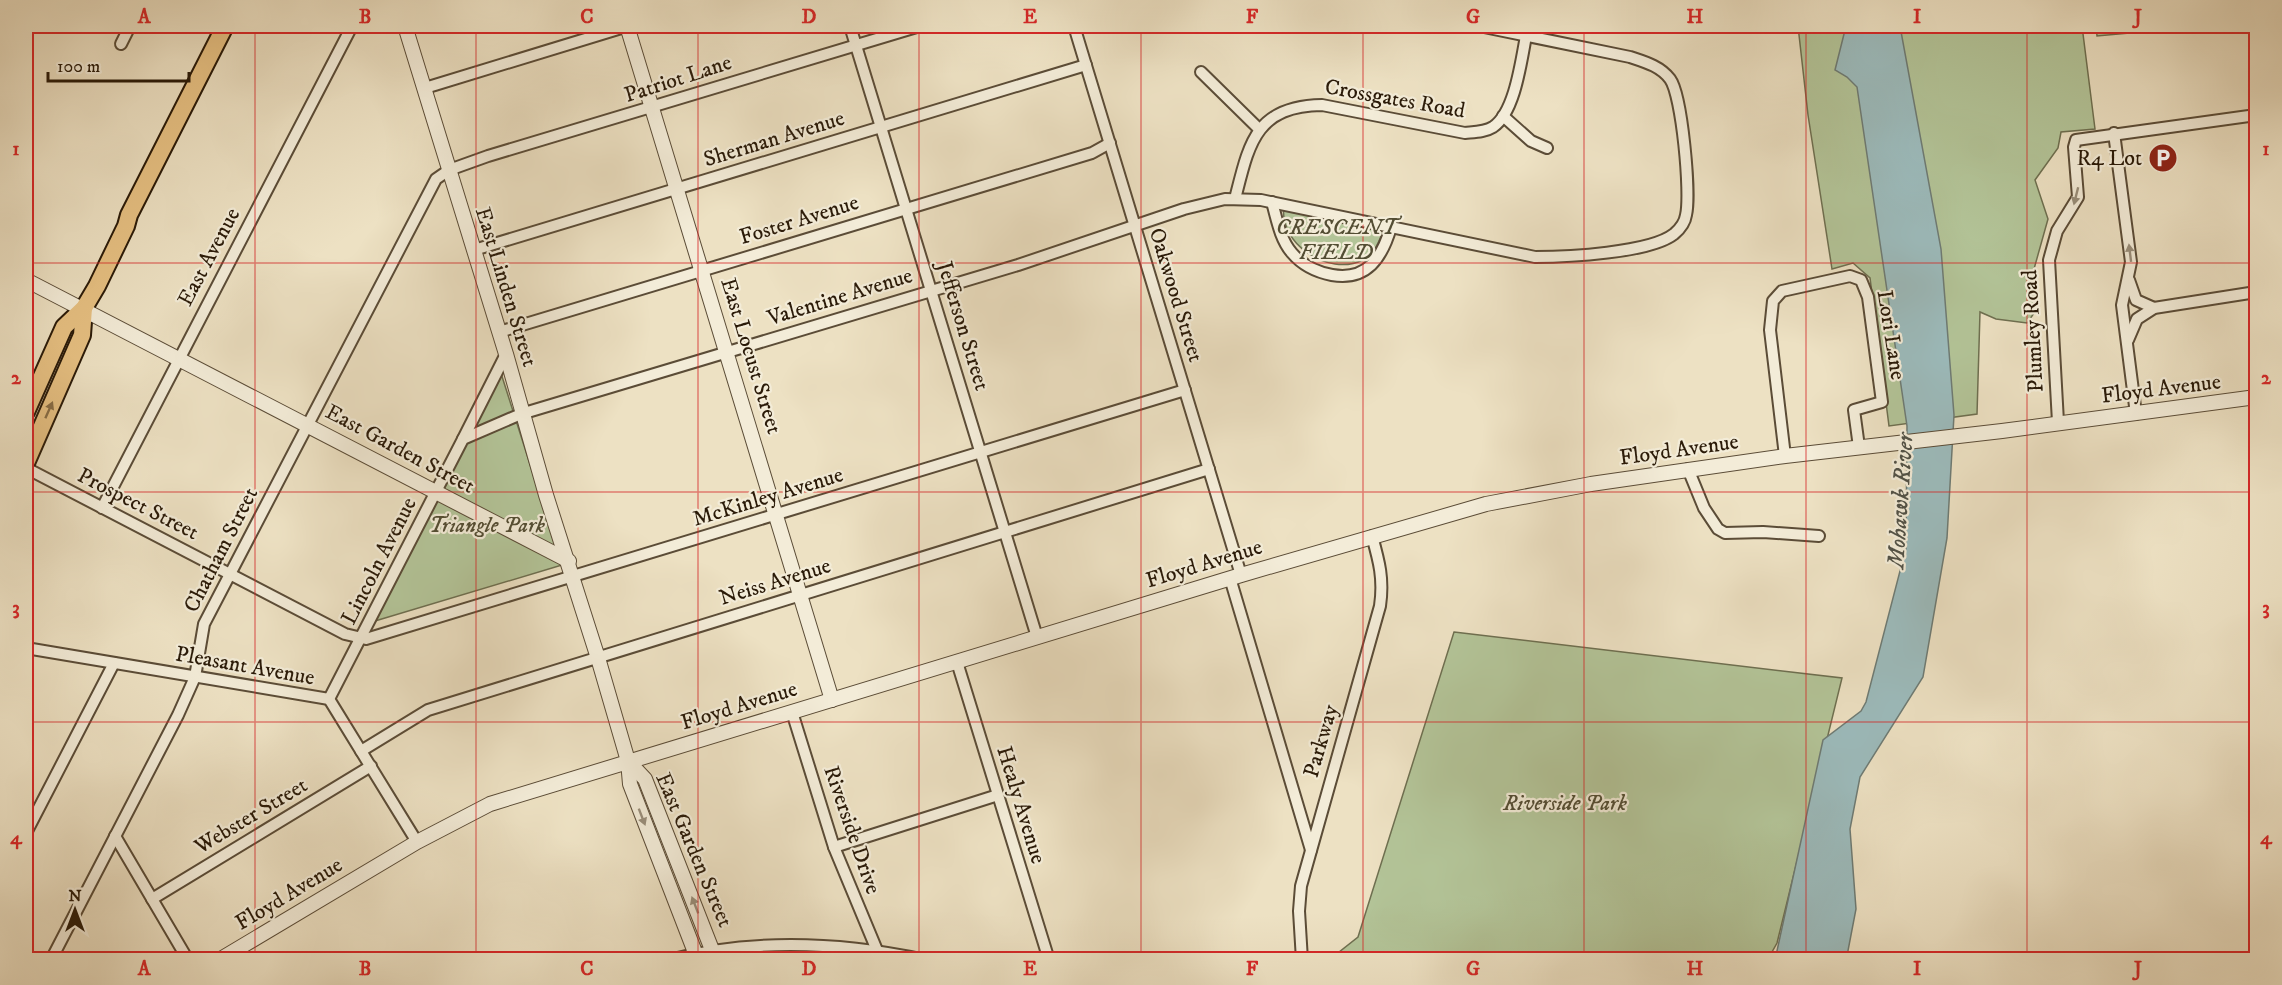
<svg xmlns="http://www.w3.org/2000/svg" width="2282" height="985" font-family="'IM FELL DW Pica',serif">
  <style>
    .green { fill: #b3c498; stroke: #6e6f50; stroke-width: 1.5 }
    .water { fill: #9cbbbc; stroke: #6e7b74; stroke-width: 1.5 }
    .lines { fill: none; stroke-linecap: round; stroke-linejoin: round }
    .minor-casing { stroke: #5b4c37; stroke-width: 14 }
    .tertiary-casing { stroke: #5b4c37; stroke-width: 16 }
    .primary-casing { stroke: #2a1a08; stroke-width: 20 }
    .minor { stroke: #f3ecd8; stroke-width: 10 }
    .tertiary { stroke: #f3ecd8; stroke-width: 14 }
    .primary { stroke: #e6c082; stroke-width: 16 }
    .oneway { fill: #998e7a }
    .oneway2 { fill: #886d45 }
    .grid { fill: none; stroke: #d62828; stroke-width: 1.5; stroke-opacity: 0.55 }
    .labels { text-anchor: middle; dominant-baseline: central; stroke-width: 4.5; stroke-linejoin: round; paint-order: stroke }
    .street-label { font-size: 22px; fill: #2a1a08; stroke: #f3ecd8 }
    .poi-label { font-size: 22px; fill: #2a1a08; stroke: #f3ecd8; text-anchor: end }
    .park-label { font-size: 22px; font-style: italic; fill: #534d33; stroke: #f3ecd8 }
    .water-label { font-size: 24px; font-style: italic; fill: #525247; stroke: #f3ecd8 }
    .neatline { fill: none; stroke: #d62828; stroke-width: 2 }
    .grid-label { font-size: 20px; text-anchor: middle; font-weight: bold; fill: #d62828 }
  </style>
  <rect width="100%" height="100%" fill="#ede1c3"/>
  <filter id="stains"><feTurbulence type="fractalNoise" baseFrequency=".00333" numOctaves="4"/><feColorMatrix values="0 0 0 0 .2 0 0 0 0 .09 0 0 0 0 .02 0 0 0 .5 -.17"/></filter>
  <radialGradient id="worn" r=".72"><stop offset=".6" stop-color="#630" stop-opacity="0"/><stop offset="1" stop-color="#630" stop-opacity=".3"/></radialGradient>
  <g class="green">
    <path d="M 1798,26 L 2082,26 L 2095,129 L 2061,132 L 2058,148 L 2035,180 L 2048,219 L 2034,269 L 2037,309 L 2027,323 L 1996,319 L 1980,312 L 1977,414 L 1889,426 L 1870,278 L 1853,263 L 1832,269 L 1808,115 Z"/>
    <path d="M 2096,26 L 2208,26 L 2097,36 Z"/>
    <path d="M 1284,205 L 1386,225 C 1380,237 1376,254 1363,260 C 1328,277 1278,244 1284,205 Z"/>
    <path d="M 499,367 L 562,565 L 375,621 Z"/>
    <path d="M 1454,632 L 1842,678 L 1777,943 L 1768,959 L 1329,960 L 1358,937 Z"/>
  </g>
  <path class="water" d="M 1846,26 L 1900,26 L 1941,249 L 1954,415 L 1947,538 L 1923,677 L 1860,777 L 1850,829 L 1856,909 L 1847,956 L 1844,960 L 1775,960 L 1823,740 L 1861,711 L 1866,702 L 1906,548 L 1907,426 L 1857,87 L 1847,77 L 1835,70 Z"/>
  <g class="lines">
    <g class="minor-casing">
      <g id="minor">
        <path d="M 850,26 L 1037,637"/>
        <path d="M 1074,26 L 1241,575"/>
        <path d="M 121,44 L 130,26"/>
        <path d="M 1201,72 L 1259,129"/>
        <path d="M 425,88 L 628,26"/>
        <path d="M 1503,116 L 1531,141 L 1547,148"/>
        <path d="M 2114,133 L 2131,262 L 2122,305 L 2136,414"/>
        <path d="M 1235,199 C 1249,144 1255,106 1322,105 L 1465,133 C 1475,132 1485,132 1493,127 C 1517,111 1522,52 1528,26"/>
        <path d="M 1272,202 C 1277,220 1280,239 1292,253 C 1303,266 1316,272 1332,275 C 1367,281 1382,258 1391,227"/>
        <path d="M 474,250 L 1086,65"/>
        <path d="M 2129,280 L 2136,300 L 2154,308"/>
        <path d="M 499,332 L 1092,153 L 1110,143"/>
        <path d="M 2128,340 L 2137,319 L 2154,308 L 2256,292"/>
        <path d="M 2058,422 L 2049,260 L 2057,231 L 2078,197 L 2074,147 L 2076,140 L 2256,115"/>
        <path d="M 463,439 L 506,354"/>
        <path d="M 1785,456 L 1770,330 L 1773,301 L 1782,291 L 1850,276 L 1861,280 L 1868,297 L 1882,402 L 1854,410 L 1859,447"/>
        <path d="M 26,468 L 345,634 L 366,639 L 1185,390"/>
        <path d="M 1688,469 L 1704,508 L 1718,529 L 1725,533 L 1763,532 L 1819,536"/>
        <path d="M 102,508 L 352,26"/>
        <path d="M 1230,578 L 1311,850"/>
        <path d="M 26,648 L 329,699"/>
        <path d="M 957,662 L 1049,960"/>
        <path d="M 329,699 L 463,439 L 521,414 L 1018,265 L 1184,209 L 1225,199 L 1261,200 L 1535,257 C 1566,257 1650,253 1674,234 C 1680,229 1685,222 1686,215 C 1691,194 1682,95 1670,79 C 1660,66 1645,62 1630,57 L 1479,26"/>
        <path d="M 329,699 L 417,842"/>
        <path d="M 792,712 L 834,847 L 881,960"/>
        <path d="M 361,751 L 428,710 L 1209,469"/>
        <path d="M 26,833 L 114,663"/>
        <path d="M 115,836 L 188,960"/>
        <path d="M 834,847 L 998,795"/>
        <path d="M 152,899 L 371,766"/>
        <path d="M 51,960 L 178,715 L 195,677 L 204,624 L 436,179 L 449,170 L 488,156 L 920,26"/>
        <path d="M 669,960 C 754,938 840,942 925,960"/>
        <path d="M 1302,960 L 1299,911 L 1301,886 L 1380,606 C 1384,579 1379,561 1372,536"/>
      </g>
    </g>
    <g class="tertiary-casing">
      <g id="tertiary">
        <path d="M 405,26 L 506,354 L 546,495 L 598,658 L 628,761 L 630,784 L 698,960"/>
        <path d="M 627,26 L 832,700"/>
        <path d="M 26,280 L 569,561"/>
        <path d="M 628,761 L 645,779 L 716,960"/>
        <path d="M 219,960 L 417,842 L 490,804 L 1241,575 L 1486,504 L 1591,484 L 1785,456 L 2002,431 L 2256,397"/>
      </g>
    </g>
    <g class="primary-casing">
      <g id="primary">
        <path d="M 26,412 L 64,327 L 84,308 L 97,286 L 126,226 L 129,215 L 225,26"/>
        <path d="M 26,463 L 82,335 L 84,308"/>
      </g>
    </g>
    <use href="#minor" class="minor"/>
    <use href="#tertiary" class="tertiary"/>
    <use href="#primary" class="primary"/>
  </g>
  <defs><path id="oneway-solid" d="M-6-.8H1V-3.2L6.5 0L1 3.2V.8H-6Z" transform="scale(1.5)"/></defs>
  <g class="oneway">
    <use href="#oneway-solid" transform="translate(2076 196) rotate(104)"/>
    <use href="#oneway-solid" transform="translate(2130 253) rotate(-97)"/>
    <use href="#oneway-solid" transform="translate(642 817) rotate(69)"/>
    <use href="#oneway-solid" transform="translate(695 905) rotate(-111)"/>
  </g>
  <use class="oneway2" href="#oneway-solid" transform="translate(49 410) rotate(-66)"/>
  <path class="grid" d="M 255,26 L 255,960M 476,26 L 476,960M 698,26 L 698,960M 919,26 L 919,960M 1141,26 L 1141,960M 1363,26 L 1363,960M 1584,26 L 1584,960M 1806,26 L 1806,960M 2027,26 L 2027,960M 26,263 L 2256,263M 26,492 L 2256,492M 26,722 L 2256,722"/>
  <defs>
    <g id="parking-disc" transform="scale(1.5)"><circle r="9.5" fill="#8f2418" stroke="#f3ecd8"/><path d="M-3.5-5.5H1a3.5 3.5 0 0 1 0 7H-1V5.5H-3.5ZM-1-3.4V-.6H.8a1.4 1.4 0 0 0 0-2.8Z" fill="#fff"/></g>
  </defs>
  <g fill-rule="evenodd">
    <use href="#parking-disc" x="2163" y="158"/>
  </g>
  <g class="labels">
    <g class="street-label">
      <text transform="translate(678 79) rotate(-18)">Patriot Lane</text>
      <text transform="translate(1395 99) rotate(10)">Crossgates Road</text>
      <text transform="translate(774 139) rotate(-17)">Sherman Avenue</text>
      <text transform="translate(799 220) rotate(-17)">Foster Avenue</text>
      <text transform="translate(209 257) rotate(-62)">East Avenue</text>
      <text transform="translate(506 287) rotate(73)">East Linden Street</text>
      <text transform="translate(1176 295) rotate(73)">Oakwood Street</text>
      <text transform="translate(840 297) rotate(-17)">Valentine Avenue</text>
      <text transform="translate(963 326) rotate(73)">Jefferson Street</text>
      <text transform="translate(2033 331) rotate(-93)">Plumley Road</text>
      <text transform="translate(1891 335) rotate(81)">Lori Lane</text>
      <text transform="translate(751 356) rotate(73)">East Locust Street</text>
      <text transform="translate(2161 389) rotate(-7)">Floyd Avenue</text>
      <text transform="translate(400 449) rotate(28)">East Garden Street</text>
      <text transform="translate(1679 450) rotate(-8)">Floyd Avenue</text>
      <text transform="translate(768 497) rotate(-17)">McKinley Avenue</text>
      <text transform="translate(138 504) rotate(27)">Prospect Street</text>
      <text transform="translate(221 550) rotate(-63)">Chatham Street</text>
      <text transform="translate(379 561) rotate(-63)">Lincoln Avenue</text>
      <text transform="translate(1204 564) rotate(-17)">Floyd Avenue</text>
      <text transform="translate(775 582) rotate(-17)">Neiss Avenue</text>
      <text transform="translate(245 666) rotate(10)">Pleasant Avenue</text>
      <text transform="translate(739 706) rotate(-17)">Floyd Avenue</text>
      <text transform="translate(1321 741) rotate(-74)">Parkway</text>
      <text transform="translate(1021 805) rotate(73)">Healy Avenue</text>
      <text transform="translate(251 816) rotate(-31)">Webster Street</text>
      <text transform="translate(852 830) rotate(71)">Riverside Drive</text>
      <text transform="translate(694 850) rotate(67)">East Garden Street</text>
      <text transform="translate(289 894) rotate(-31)">Floyd Avenue</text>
    </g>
    <g class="poi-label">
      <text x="2142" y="158">R4 Lot</text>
    </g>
    <g class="park-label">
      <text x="1336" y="227">CRESCENT<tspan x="1336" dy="25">FIELD</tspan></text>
      <text x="487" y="525">Triangle Park</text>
      <text x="1565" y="803">Riverside Park</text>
    </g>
    <g class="water-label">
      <text transform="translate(1901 501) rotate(-86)">Mohawk River</text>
    </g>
  </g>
  <rect width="2282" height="985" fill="none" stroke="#ede1c3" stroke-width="66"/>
  <g transform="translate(75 910)" stroke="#f3ecd8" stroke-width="4.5" paint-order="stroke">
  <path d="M0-4.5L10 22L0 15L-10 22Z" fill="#2a1a08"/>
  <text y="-9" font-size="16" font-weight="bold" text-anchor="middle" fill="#2a1a08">N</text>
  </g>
  <path d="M48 72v9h141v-9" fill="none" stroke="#2a1a08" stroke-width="3"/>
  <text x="57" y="72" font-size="18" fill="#2a1a08" stroke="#f3ecd8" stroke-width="4.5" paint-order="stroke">100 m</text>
  <rect x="33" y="33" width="2216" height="919" class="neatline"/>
  <g class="grid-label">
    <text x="144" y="23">A</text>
    <text x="365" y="23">B</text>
    <text x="587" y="23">C</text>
    <text x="809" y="23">D</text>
    <text x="1030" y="23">E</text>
    <text x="1252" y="23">F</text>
    <text x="1473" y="23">G</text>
    <text x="1695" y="23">H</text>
    <text x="1917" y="23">I</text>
    <text x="2138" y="23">J</text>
    <text x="16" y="155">1</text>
    <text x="2266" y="155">1</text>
    <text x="16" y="384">2</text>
    <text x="2266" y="384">2</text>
    <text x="16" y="614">3</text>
    <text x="2266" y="614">3</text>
    <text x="16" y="844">4</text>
    <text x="2266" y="844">4</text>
    <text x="144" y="975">A</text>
    <text x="365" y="975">B</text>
    <text x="587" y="975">C</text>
    <text x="809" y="975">D</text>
    <text x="1030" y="975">E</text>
    <text x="1252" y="975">F</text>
    <text x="1473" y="975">G</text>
    <text x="1695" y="975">H</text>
    <text x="1917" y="975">I</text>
    <text x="2138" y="975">J</text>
  </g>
  <rect width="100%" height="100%" filter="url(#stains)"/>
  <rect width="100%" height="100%" fill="url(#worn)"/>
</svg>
